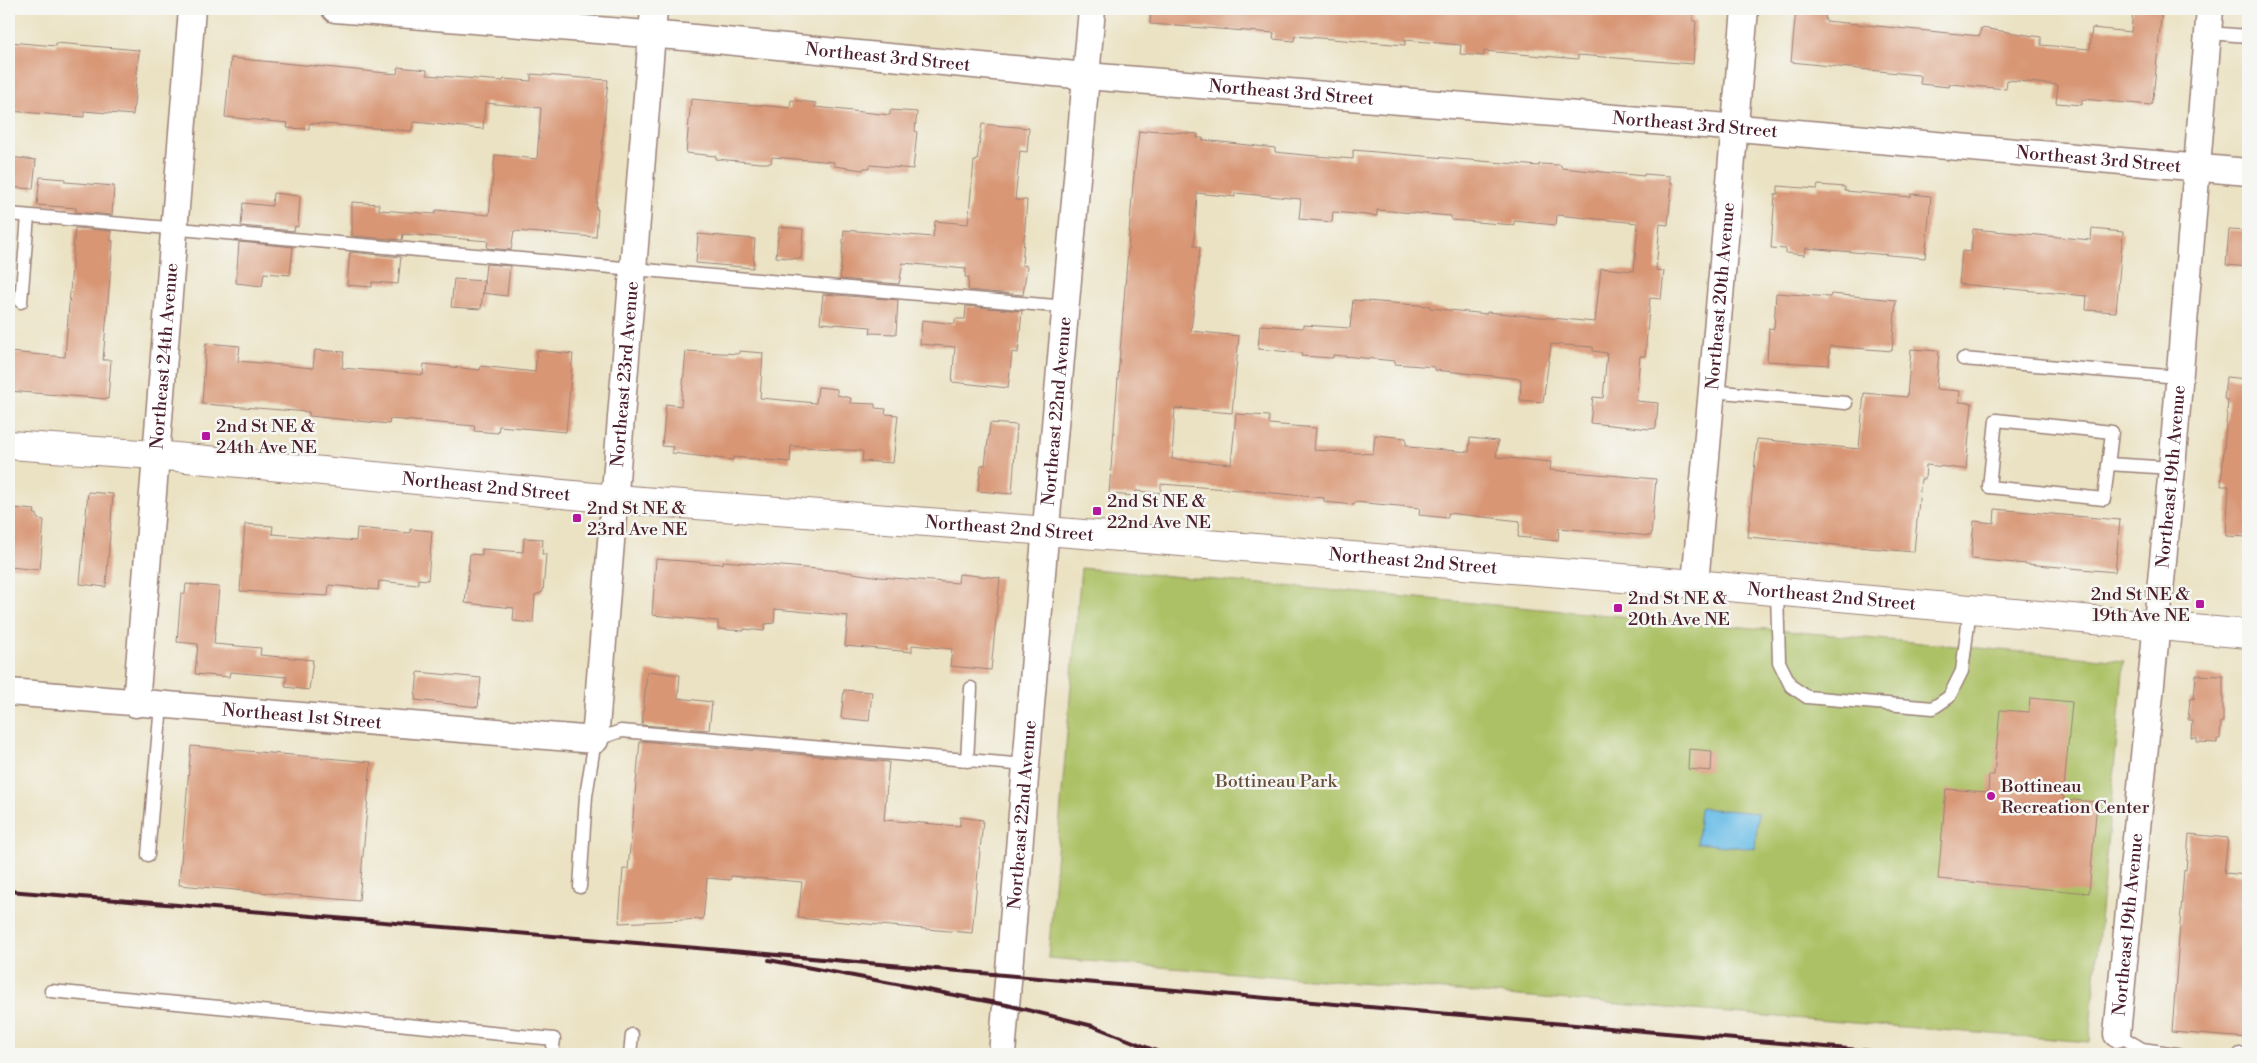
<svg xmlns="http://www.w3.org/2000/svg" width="2257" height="1063" font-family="'Libre Bodoni',serif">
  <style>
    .green { fill: #acc165; stroke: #7b7048 }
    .water { fill: #6bbde7; stroke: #5a6e89 }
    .building { fill: #d89674 }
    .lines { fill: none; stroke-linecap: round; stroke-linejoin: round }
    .service-casing { stroke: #9a8077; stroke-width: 15 }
    .minor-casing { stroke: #9a8077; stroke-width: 29 }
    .tertiary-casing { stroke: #9a8077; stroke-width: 30 }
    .service { stroke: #fff; stroke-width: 12 }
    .minor { stroke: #fff; stroke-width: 26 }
    .tertiary { stroke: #fff; stroke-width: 28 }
    .rail { stroke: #4a1f2b; stroke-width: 4 }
    .poi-dot { fill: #b5179e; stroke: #f6f6f2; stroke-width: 2 }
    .labels { text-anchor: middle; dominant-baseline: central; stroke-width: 5; stroke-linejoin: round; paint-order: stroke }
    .street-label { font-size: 18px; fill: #4a1f2b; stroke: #f6f6f2 }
    .poi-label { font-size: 18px; fill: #4a1f2b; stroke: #f6f6f2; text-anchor: start }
    .park-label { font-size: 18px; fill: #67503c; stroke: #f6f6f2 }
  </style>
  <rect width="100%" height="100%" fill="#f6f6f2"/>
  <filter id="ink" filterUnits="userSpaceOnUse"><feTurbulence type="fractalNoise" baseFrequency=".02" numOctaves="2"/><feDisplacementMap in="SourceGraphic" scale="10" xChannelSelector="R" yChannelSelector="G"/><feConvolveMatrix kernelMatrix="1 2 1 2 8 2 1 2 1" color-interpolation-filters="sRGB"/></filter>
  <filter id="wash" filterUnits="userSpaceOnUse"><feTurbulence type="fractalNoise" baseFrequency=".0096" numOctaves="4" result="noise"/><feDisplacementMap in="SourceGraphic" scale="20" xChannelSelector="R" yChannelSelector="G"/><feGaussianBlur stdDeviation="1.12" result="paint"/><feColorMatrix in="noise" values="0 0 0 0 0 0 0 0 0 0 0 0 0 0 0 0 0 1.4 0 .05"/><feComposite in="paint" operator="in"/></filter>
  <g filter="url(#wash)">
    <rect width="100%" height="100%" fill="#ebe2c3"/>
    <path class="green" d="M 1081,568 L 2124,661 L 2089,1042 L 1048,958 Z"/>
    <path class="water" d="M 1700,808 L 1758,813 L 1755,849 L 1697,843 Z"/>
    <g id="blocks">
      <g class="building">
        <path d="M 1151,9 L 1693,9 L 1693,21 L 1696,21 L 1693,64 L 1578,55 L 1578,59 L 1484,51 L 1484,56 L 1460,54 L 1461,45 L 1405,40 L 1405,45 L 1295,36 L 1294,41 L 1273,39 L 1274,33 L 1150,24 Z"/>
        <path d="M 1796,9 L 1826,10 L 1825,21 L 1980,36 L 1981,28 L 2041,37 L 2041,45 L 2090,49 L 2092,28 L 2131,32 L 2133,9 L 2162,9 L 2153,98 L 2151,105 L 2082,99 L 2082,105 L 2056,103 L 2058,85 L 2007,80 L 2006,89 L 1950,84 L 1949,87 L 1920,84 L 1921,76 L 1918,75 L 1791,62 Z"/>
        <path d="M 9,42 L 56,46 L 56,43 L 139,50 L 133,115 L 84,111 L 84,117 L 9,111 Z"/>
        <path d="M 231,58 L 397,74 L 398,67 L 427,70 L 427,75 L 503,81 L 504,79 L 531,81 L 531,74 L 608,80 L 596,209 L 598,209 L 596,237 L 514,231 L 511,250 L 487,248 L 488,241 L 403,234 L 402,240 L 352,236 L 352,202 L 379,204 L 379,210 L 435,214 L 436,210 L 489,215 L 495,155 L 537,159 L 541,108 L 485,103 L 483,129 L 414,122 L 411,131 L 312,123 L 309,124 L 309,129 L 287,128 L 288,123 L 225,117 Z"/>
        <path d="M 691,99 L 790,108 L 791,100 L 816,103 L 815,107 L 890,115 L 890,110 L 917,112 L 915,131 L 917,132 L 913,169 L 870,165 L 869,168 L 864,168 L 863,170 L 834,166 L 834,162 L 772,157 L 771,163 L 761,163 L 716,159 L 716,156 L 686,153 Z"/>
        <path d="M 982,124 L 1029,128 L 1027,152 L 1020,151 L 1015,200 L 1027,200 L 1022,265 L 1027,266 L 1023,295 L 968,290 L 969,277 L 965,277 L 966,269 L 903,263 L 899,284 L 840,279 L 844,230 L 933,237 L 935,221 L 968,224 L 974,161 L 977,161 Z"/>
        <path d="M 1147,130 L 1198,134 L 1197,138 L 1203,138 L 1203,140 L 1275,148 L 1275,152 L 1304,155 L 1353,159 L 1353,150 L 1539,166 L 1539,164 L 1561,165 L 1561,168 L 1644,176 L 1644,174 L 1670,176 L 1670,182 L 1672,182 L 1668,225 L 1660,224 L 1656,270 L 1664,271 L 1661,299 L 1650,298 L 1645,356 L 1640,356 L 1636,401 L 1658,403 L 1656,428 L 1650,429 L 1590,423 L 1593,397 L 1603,398 L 1607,353 L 1593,351 L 1593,347 L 1551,344 L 1543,402 L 1520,400 L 1521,379 L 1435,370 L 1435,367 L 1395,364 L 1395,361 L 1333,355 L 1333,358 L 1301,356 L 1302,353 L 1258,349 L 1260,325 L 1303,328 L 1303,325 L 1350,328 L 1353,300 L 1430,306 L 1430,308 L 1487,314 L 1487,312 L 1595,322 L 1601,268 L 1634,271 L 1638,223 L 1557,215 L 1556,225 L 1514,221 L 1514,225 L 1451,220 L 1451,216 L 1377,210 L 1377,216 L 1333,212 L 1332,222 L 1299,219 L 1301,199 L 1235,193 L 1235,197 L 1197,193 L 1194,246 L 1200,247 L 1191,331 L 1239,336 L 1232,413 L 1175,408 L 1172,459 L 1231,464 L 1236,414 L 1269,416 L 1269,424 L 1316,428 L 1314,450 L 1373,454 L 1375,435 L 1406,438 L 1406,445 L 1409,445 L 1409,447 L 1469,452 L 1470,438 L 1498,441 L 1496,457 L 1551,462 L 1550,470 L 1656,479 L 1651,536 L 1559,528 L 1558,541 L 1518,537 L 1520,521 L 1448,513 L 1448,518 L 1419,515 L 1420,508 L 1355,502 L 1354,505 L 1324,502 L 1324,498 L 1253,491 L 1161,484 L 1161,493 L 1136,491 L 1136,496 L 1109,494 L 1133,184 L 1139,131 L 1146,132 Z"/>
        <path d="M 9,157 L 36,160 L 33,189 L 9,187 Z"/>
        <path d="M 40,177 L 65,179 L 65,182 L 114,186 L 112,215 L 76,212 L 76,208 L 37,205 Z"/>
        <path d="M 1818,185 L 1845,187 L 1845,191 L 1911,197 L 1911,194 L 1931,196 L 1925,258 L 1806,248 L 1805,255 L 1786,253 L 1786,249 L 1771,248 L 1775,194 L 1778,194 L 1778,186 L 1817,189 Z"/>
        <path d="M 273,193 L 300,196 L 298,227 L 295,226 L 294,231 L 241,226 L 243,203 L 272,206 Z"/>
        <path d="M 779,227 L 803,229 L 801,259 L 776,257 Z"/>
        <path d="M 75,228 L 111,231 L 111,241 L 113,241 L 103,360 L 111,360 L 108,399 L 9,391 L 9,352 L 65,357 Z"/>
        <path d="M 1973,229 L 2091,240 L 2092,229 L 2123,232 L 2116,312 L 2086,310 L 2087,296 L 1959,284 L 1962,251 L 1971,252 Z"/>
        <path d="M 2229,230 L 2248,231 L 2248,267 L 2226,265 Z"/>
        <path d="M 698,234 L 755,239 L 753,268 L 696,263 Z"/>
        <path d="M 239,242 L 293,247 L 290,275 L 264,273 L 262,286 L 236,283 Z"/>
        <path d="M 350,252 L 401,257 L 398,284 L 372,282 L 372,287 L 347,285 Z"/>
        <path d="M 486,264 L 510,266 L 507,296 L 483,293 Z"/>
        <path d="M 454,279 L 484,281 L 481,309 L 451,307 Z"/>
        <path d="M 1776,293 L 1830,297 L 1831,294 L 1896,300 L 1892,351 L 1830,346 L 1829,365 L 1767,361 L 1769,328 L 1774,329 Z"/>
        <path d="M 823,294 L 898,300 L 896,334 L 870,333 L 871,327 L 820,323 Z"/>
        <path d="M 966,306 L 1022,311 L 1018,353 L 1012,352 L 1008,388 L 952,382 L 955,347 L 920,344 L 922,320 L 955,324 L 955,319 L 965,319 Z"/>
        <path d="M 206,343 L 240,346 L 238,361 L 313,368 L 315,350 L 344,352 L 342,368 L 423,375 L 424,364 L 480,370 L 481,366 L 535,372 L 537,350 L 573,354 L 566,432 L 499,426 L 498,433 L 474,431 L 475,426 L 390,419 L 389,424 L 309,416 L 309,412 L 202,404 Z"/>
        <path d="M 1911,349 L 1939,351 L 1936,389 L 1960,391 L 1959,402 L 1972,403 L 1966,469 L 1926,465 L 1925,479 L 1921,479 L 1914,552 L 1748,537 L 1757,439 L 1859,449 L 1864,393 L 1907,397 Z"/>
        <path d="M 686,351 L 739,354 L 739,351 L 763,353 L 760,398 L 816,403 L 818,387 L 837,389 L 837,395 L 851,398 L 850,403 L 875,404 L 875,408 L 886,409 L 885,414 L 898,415 L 893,463 L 862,461 L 863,452 L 861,451 L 791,446 L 790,462 L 733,457 L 733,460 L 672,453 L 673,447 L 662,446 L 666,404 L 681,406 Z"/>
        <path d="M 2226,377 L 2248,379 L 2248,537 L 2226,536 L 2229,486 L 2221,486 L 2228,400 L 2224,399 Z"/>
        <path d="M 990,423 L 1017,425 L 1012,494 L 978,491 L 981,465 L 985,465 Z"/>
        <path d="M 88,492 L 113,494 L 106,587 L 80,584 Z"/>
        <path d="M 12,508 L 35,510 L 34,514 L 37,514 L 37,519 L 44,520 L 40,570 L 9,567 Z"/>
        <path d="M 1995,509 L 2120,520 L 2115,572 L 1971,559 L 1974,521 L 1994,523 Z"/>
        <path d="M 245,524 L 273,526 L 272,534 L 356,541 L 357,528 L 410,533 L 410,529 L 432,531 L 428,580 L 418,579 L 418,585 L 379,581 L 378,590 L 329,585 L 328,596 L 240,591 Z"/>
        <path d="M 524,538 L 543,539 L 542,554 L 546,554 L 543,592 L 535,595 L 533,623 L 513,621 L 514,608 L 465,603 L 470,554 L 482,555 L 482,549 L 523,552 Z"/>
        <path d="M 656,559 L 723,564 L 723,561 L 840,571 L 880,577 L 958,583 L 959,574 L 1000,578 L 991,670 L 950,666 L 952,649 L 912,645 L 912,652 L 845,646 L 848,616 L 775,609 L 774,623 L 765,624 L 764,631 L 744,629 L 744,631 L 718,629 L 718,621 L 652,615 Z"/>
        <path d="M 186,584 L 219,587 L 214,644 L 261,648 L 260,655 L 313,660 L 309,690 L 285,687 L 287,677 L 230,672 L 229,677 L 195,674 L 198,644 L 177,642 L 181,593 L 185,594 Z"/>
        <path d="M 647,671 L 680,675 L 678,698 L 712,702 L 709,730 L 642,725 Z"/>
        <path d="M 418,672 L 481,678 L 478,707 L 415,700 Z"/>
        <path d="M 2196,675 L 2223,676 L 2223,722 L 2221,722 L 2220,739 L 2217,739 L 2217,743 L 2197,742 L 2197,738 L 2191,738 L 2192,720 L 2188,720 L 2190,698 L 2194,699 Z"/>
        <path d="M 844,690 L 872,692 L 869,721 L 841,718 Z"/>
        <path d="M 2030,698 L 2072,702 L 2063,799 L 2097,802 L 2089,893 L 1938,879 L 1946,789 L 1988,792 L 1989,775 L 1994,775 L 2000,710 L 2029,712 Z"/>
        <path d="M 640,741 L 889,762 L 884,820 L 960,826 L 960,817 L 983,820 L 972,933 L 798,918 L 802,882 L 731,876 L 730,880 L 707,878 L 703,919 L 619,923 L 623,869 L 628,869 Z"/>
        <path d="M 191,746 L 371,762 L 359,901 L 179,885 Z"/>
        <path d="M 1689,749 L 1712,751 L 1711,771 L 1688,769 Z"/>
        <path d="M 2189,834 L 2228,838 L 2224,873 L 2248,875 L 2248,1038 L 2172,1032 L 2184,870 L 2186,870 Z"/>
      </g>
    </g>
  </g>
  <g filter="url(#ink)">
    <use href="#blocks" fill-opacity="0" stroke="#9a8077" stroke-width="1"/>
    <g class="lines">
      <g class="service-casing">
        <g id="service">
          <path d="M 2208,33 L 2248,36"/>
          <path d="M 9,214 L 1066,307"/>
          <path d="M 21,302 L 28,216"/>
          <path d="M 1963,359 L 2179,377"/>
          <path d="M 1711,391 L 1846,403"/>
          <path d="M 1996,420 L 2112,432 L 2104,499 L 1989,487 Z"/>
          <path d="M 2108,464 L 2172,468"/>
          <path d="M 1777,592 L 1779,662 L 1791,686 L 1807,697 L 1933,708 L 1949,697 L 1962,671 L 1970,609"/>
          <path d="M 967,761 L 971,688"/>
          <path d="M 148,855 L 161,705"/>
          <path d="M 580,887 L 586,796 L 595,740 L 621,731 L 1026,765"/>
          <path d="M 51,991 L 554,1039 L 552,1054"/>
          <path d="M 2117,1034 L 2142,1049 L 2177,1054"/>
          <path d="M 630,1054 L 632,1035"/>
          <path d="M 2240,1054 L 2248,1053"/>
        </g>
      </g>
      <g class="minor-casing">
        <g id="minor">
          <path id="s1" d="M 335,9 L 684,37 L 1086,76 L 1704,125 L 2248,172"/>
          <path id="s2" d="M 1695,584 L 1745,9"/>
          <path id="s3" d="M 9,692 L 595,740 L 654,9"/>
          <path id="s4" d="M 136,704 L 192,9"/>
          <path id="s5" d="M 2117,1034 L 2172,468 L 2210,9"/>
          <path id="s6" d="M 1002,1054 L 1043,561 L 1092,9"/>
        </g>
      </g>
      <g class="tertiary-casing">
        <g id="tertiary">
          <path id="s7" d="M 9,445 L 155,455 L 615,499 L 1022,529 L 1695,584 L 2248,634"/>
        </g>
      </g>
      <use href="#service" class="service"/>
      <use href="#minor" class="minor"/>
      <use href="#tertiary" class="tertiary"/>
      <g class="rail">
        <path d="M 9,891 L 709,949 L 1905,1054"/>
        <path d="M 769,960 L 1007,1005 L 1093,1026 L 1164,1054"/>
      </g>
    </g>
  </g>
  <g class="poi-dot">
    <rect x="201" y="431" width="10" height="10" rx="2.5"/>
    <rect x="1092" y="506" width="10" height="10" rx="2.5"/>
    <rect x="572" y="513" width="10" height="10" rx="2.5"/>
    <rect x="2195" y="599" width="10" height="10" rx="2.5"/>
    <rect x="1613" y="603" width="10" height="10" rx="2.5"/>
    <circle cx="1991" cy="796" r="5"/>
  </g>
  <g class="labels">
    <g class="street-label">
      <text stroke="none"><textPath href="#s1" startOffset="555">Northeast 3rd Street</textPath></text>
      <text stroke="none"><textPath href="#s1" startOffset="960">Northeast 3rd Street</textPath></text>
      <text stroke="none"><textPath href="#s1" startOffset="1365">Northeast 3rd Street</textPath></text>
      <text stroke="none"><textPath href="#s1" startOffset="1770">Northeast 3rd Street</textPath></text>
      <text stroke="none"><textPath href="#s2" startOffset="289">Northeast 20th Avenue</textPath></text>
      <text stroke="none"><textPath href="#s4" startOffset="349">Northeast 24th Avenue</textPath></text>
      <text stroke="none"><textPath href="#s3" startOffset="955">Northeast 23rd Avenue</textPath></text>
      <text stroke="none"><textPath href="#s6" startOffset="645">Northeast 22nd Avenue</textPath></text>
      <text stroke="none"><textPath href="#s5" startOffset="560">Northeast 19th Avenue</textPath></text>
      <text stroke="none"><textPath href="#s7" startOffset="479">Northeast 2nd Street</textPath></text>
      <text stroke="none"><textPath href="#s7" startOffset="1004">Northeast 2nd Street</textPath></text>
      <text stroke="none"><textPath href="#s7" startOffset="1409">Northeast 2nd Street</textPath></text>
      <text stroke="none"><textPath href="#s7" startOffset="1829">Northeast 2nd Street</textPath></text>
      <text stroke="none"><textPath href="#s3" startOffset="294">Northeast 1st Street</textPath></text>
      <text stroke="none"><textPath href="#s6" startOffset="240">Northeast 22nd Avenue</textPath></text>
      <text stroke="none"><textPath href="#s5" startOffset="110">Northeast 19th Avenue</textPath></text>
    </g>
    <g class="poi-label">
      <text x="216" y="426">2nd St NE &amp;<tspan x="216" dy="21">24th Ave NE</tspan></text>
      <text x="1107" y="501">2nd St NE &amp;<tspan x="1107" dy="21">22nd Ave NE</tspan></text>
      <text x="587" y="508">2nd St NE &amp;<tspan x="587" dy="21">23rd Ave NE</tspan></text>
      <text x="2190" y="594" text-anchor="end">2nd St NE &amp;<tspan x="2190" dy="21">19th Ave NE</tspan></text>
      <text x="1628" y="598">2nd St NE &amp;<tspan x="1628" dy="21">20th Ave NE</tspan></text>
      <text x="2001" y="786">Bottineau<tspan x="2001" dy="21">Recreation Center</tspan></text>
    </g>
    <g class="park-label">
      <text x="1276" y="781">Bottineau Park</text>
    </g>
  </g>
  <rect width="2257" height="1063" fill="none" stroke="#f6f6f2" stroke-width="30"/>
</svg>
